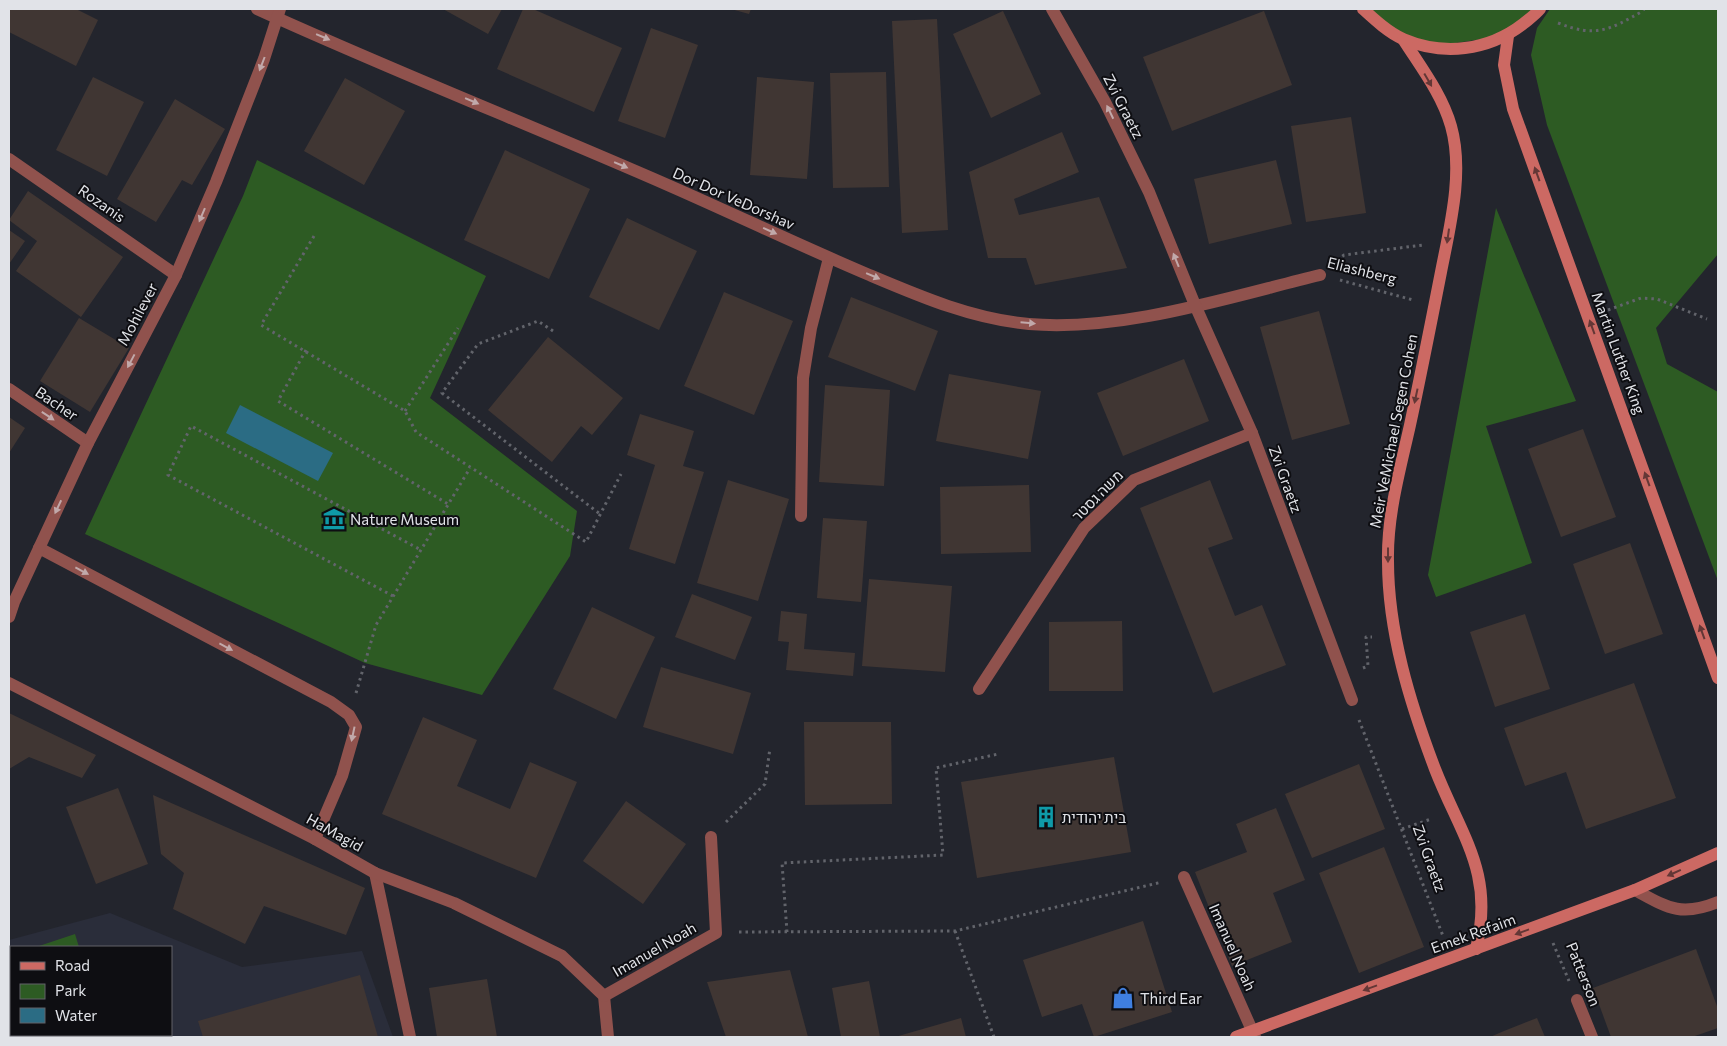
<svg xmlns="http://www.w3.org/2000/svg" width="1727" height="1046" font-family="Commissioner,Heebo,sans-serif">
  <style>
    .built { fill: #2a2d3a; fill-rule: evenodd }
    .green { fill: #2d5b23 }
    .water { fill: #2b6c84 }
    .building { fill: #403633 }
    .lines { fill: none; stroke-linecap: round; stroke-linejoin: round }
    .path { stroke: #62646b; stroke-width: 3; stroke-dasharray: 2.5 4; stroke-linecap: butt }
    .lane { stroke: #90524d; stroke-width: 12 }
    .street { stroke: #90524d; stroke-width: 12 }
    .secondary { stroke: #cc6963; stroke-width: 12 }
    .oneway { fill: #c1a9aa }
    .oneway2 { fill: #633736 }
    .labels { text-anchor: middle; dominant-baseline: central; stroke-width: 4; stroke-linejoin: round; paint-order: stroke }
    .street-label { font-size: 15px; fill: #e1e3e8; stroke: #0e0e12 }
    .poi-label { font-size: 15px; fill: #e1e3e8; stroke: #0e0e12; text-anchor: start }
  </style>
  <rect width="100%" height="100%" fill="#23252d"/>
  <path class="built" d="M 110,913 L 242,967 L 362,951 L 393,1037 L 9,1037 L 9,940 ZM 11,947 L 171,947 L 171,1035 L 11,1035 Z"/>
  <g class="green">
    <path d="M 1371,9 L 1536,9 L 1496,37 L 1442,45 L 1404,35 L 1384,23 Z"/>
    <path d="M 1550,9 L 1718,9 L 1718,254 L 1656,328 L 1667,364 L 1718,392 L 1718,581 L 1547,125 L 1531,55 L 1537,28 Z"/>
    <path d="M 257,160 L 486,276 L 430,398 L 577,511 L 570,556 L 482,695 L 365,663 L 85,534 L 243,196 Z"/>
    <path d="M 1496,208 L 1576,401 L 1486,426 L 1532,563 L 1436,597 L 1428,575 Z"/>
    <path d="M 75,934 L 79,947 L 36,947 Z"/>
    <path d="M 11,956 L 11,1035 L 110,1035 L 110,1037 L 9,1037 L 9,957 Z"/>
  </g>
  <path class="water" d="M 240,405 L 333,453 L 318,481 L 226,433 Z"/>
  <g class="building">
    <path d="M 9,9 L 76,9 L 98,20 L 76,66 L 9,32 Z"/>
    <path d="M 443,9 L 502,9 L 488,34 Z"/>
    <path d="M 523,9 L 533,9 L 622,48 L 594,112 L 497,69 Z"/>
    <path d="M 731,9 L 751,9 L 749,14 Z"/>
    <path d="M 1003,11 L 1041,94 L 991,118 L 953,34 Z"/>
    <path d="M 1264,11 L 1292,85 L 1172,131 L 1143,57 Z"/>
    <path d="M 937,19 L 948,230 L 902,233 L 892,21 Z"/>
    <path d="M 651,28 L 698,45 L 665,138 L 618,121 Z"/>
    <path d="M 886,72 L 889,187 L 833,188 L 830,73 Z"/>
    <path d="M 93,77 L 144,102 L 107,176 L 56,150 Z"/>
    <path d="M 757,77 L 814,82 L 807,179 L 750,175 Z"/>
    <path d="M 345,78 L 405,111 L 364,185 L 304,151 Z"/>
    <path d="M 175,99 L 225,129 L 192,185 L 182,180 L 156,222 L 117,199 Z"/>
    <path d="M 1351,117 L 1366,213 L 1306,222 L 1291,126 Z"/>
    <path d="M 1062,132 L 1079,172 L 1014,199 L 1019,215 L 1099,197 L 1127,268 L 1035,285 L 1026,258 L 988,258 L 969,172 Z"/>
    <path d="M 505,150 L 590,189 L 549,279 L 464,240 Z"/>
    <path d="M 1276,160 L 1292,224 L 1209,244 L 1194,179 Z"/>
    <path d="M 28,191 L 123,257 L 81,317 L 16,271 L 37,241 L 9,220 Z"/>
    <path d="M 627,218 L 697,251 L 659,330 L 589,297 Z"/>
    <path d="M 9,230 L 25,241 L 9,264 Z"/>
    <path d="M 724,292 L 793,321 L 754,415 L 684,386 Z"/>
    <path d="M 851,297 L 938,331 L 915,391 L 828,357 Z"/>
    <path d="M 1319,311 L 1350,424 L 1292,440 L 1260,327 Z"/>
    <path d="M 79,318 L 129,348 L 90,412 L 40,381 Z"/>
    <path d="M 548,337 L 623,398 L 592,435 L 581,426 L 552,462 L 488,410 Z"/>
    <path d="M 1184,359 L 1209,421 L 1123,456 L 1097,393 Z"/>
    <path d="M 949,374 L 1041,391 L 1028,459 L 936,441 Z"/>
    <path d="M 825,385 L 890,390 L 884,486 L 819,482 Z"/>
    <path d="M 640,414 L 694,431 L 683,466 L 704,472 L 675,564 L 629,549 L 655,465 L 627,455 Z"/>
    <path d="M 9,417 L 25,428 L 9,453 Z"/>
    <path d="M 1583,429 L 1616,517 L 1561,537 L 1528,449 Z"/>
    <path d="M 728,480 L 789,499 L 758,601 L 697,583 Z"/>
    <path d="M 1210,480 L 1233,539 L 1208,548 L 1235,616 L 1262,605 L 1286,665 L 1213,693 L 1140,508 Z"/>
    <path d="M 1029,485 L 1031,552 L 941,554 L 940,487 Z"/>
    <path d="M 823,518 L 867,521 L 861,602 L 817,598 Z"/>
    <path d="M 1630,543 L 1663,634 L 1605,654 L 1573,564 Z"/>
    <path d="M 869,579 L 952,586 L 945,672 L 862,666 Z"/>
    <path d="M 692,594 L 752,617 L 735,660 L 675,637 Z"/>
    <path d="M 592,607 L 655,637 L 616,719 L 553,689 Z"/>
    <path d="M 781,611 L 807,614 L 804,649 L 855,653 L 853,676 L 786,670 L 789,642 L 778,641 Z"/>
    <path d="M 1525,614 L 1550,689 L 1495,707 L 1470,632 Z"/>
    <path d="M 1122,621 L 1123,691 L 1049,691 L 1049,622 Z"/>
    <path d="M 661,667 L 751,693 L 733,754 L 643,727 Z"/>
    <path d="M 1634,683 L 1676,798 L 1586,829 L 1566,772 L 1525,786 L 1504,728 Z"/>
    <path d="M 9,713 L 96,755 L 82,778 L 29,757 L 9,769 Z"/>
    <path d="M 423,717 L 477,740 L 457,786 L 510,809 L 530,762 L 577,782 L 536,878 L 382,814 Z"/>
    <path d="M 804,722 L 891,722 L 892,804 L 805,805 Z"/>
    <path d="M 1114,757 L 1131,852 L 977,878 L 961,782 Z"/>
    <path d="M 1359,764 L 1385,829 L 1312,858 L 1285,794 Z"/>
    <path d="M 118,788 L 148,864 L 96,884 L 66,807 Z"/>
    <path d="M 153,795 L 365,888 L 346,935 L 264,906 L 245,944 L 173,909 L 184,873 L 161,854 Z"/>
    <path d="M 626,801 L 686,844 L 643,904 L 583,861 Z"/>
    <path d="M 1276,808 L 1305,880 L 1273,893 L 1292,942 L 1232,966 L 1195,872 L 1247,852 L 1236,824 Z"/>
    <path d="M 1384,847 L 1424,947 L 1359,973 L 1319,873 Z"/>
    <path d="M 1143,921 L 1172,1012 L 1094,1037 L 1082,1004 L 1042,1017 L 1023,960 Z"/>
    <path d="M 1696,949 L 1718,1009 L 1718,1028 L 1692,1037 L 1611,1037 L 1593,988 Z"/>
    <path d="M 790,970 L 808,1037 L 726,1037 L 707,982 Z"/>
    <path d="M 360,975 L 378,1037 L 203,1037 L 198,1021 Z"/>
    <path d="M 487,979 L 497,1037 L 437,1037 L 429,988 Z"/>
    <path d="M 869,981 L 880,1037 L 841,1037 L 832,988 Z"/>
    <path d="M 961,1018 L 966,1037 L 895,1037 Z"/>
    <path d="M 1537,1018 L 1545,1037 L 1490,1037 L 1504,1031 Z"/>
  </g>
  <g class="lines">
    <g class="path">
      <path d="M 1558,23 C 1596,38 1609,30 1643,11 L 1644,9"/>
      <path d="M 314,236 L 261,325 L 405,411 L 416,432 L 586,542 L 621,474"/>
      <path d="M 1337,260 L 1344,255 L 1423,245"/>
      <path d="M 1340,280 L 1413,300"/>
      <path d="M 1608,310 L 1641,298 L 1657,299 L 1707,319"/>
      <path d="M 553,331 L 538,321 L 478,344 L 442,393 L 600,514"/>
      <path d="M 306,350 L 278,401 L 448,504"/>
      <path d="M 405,411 L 458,328"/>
      <path d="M 393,596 L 168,475 L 191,426 L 421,550"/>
      <path d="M 1363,668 L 1368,666 L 1366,637 L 1372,637"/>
      <path d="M 356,693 L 376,625 L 470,468"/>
      <path d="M 1359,720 L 1443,936"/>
      <path d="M 726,822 L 765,784 L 770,748"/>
      <path d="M 1402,829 L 1431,819"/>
      <path d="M 955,931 L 994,1037"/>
      <path d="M 739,932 L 955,931 L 1162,882"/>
      <path d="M 787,932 L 782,863 L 943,855 L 936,768 L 998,754"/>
      <path d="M 1553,943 L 1569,981"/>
    </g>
    <g class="lane">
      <path d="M 801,516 L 803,378 L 811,328 L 829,258"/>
      <path d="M 39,548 L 331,702 L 349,715 L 356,727 L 342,776 L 315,839"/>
      <path d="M 375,873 L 410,1037"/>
      <path d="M 1635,890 C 1668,908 1681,917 1718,902"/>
    </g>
    <g class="street">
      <path d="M 257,9 C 393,71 533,126 670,186 C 736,215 801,246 867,274 C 919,296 972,319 1029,324 C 1122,332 1229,297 1320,275"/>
      <path d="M 1052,9 L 1105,102 L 1149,192 L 1195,305 L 1252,433 L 1352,700"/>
      <path d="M 9,159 L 176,275"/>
      <path d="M 9,389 L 88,443"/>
      <path d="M 9,617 L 14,602 L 88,443 L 176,275 L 216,182 L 264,59 L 280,9"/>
      <path d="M 9,683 L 315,839 L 375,873 L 454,903 L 562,956 L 604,996 L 608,1037"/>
      <path d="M 979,689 L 1084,528 L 1134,480 L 1252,433"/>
      <path d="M 1184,877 L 1255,1037"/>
      <path d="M 604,996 L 716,933 L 711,837"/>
      <path d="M 1577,1000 L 1592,1037"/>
    </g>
    <g class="secondary">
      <path d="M 1363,9 C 1375,20 1388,32 1403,39 C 1443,56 1488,51 1523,24 C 1529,19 1535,15 1540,9"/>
      <path d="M 1508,36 L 1504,65 L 1513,109 L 1718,678"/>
      <path d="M 1403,39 C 1420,66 1442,94 1451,126 C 1464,172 1450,226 1441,272 C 1431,323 1421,374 1410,425 C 1400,470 1387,515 1388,561 C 1388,632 1410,703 1435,769 C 1461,836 1495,873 1476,949"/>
      <path d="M 1236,1037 L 1635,890 L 1718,853"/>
    </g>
  </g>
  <defs><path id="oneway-solid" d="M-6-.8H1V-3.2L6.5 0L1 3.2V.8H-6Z" transform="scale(1.25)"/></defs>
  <g class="oneway">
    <use href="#oneway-solid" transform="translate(323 37) rotate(23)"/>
    <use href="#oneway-solid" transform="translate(262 64) rotate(111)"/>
    <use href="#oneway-solid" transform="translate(472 101) rotate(23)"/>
    <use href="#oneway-solid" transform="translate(1110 112) rotate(-116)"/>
    <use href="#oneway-solid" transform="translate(621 165) rotate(23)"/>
    <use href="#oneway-solid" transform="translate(202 215) rotate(113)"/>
    <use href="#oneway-solid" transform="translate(770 231) rotate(24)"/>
    <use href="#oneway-solid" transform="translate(1176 260) rotate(-112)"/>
    <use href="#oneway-solid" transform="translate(873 276) rotate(23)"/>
    <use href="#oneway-solid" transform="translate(1028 323) rotate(5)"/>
    <use href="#oneway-solid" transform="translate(131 361) rotate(118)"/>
    <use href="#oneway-solid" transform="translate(48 416) rotate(34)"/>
    <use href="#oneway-solid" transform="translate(58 507) rotate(115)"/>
    <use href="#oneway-solid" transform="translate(82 571) rotate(28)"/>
    <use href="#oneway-solid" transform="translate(226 647) rotate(28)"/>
    <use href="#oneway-solid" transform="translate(353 734) rotate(102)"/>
  </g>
  <g class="oneway2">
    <use href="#oneway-solid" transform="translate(1428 80) rotate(60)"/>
    <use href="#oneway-solid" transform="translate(1537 174) rotate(-110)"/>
    <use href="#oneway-solid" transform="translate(1448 236) rotate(98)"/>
    <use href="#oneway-solid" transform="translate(1592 327) rotate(-110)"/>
    <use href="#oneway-solid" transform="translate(1416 396) rotate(102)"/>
    <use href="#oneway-solid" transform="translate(1647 479) rotate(-110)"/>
    <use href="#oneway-solid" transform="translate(1388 555) rotate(90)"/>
    <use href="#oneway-solid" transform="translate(1702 632) rotate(-110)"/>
    <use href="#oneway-solid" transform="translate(1674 873) rotate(156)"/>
    <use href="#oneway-solid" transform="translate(1522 932) rotate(160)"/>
    <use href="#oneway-solid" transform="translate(1370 988) rotate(160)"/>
  </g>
  <defs>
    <g id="museum-bare" transform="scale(1.725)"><path d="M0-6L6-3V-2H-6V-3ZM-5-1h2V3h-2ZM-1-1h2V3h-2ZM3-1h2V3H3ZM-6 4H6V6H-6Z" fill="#0f9aa8" stroke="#0e0e12" stroke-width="2.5" paint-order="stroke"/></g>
    <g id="building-bare" transform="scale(1.725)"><path d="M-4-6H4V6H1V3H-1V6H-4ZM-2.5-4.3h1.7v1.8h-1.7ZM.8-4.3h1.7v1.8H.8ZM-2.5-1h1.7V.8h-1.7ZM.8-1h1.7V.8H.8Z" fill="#0f9aa8" stroke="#0e0e12" stroke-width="2.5" paint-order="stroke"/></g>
    <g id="shop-bare" transform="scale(1.725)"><path d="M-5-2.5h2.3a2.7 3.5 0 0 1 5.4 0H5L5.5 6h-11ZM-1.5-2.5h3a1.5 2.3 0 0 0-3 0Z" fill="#3f7fe0" stroke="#0e0e12" stroke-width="2.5" paint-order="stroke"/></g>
  </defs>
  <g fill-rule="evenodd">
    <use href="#museum-bare" x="334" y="519"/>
    <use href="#building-bare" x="1046" y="817"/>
    <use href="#shop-bare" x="1123" y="998"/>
  </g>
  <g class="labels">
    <g class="street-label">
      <text transform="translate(1124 106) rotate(63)">Zvi Graetz</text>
      <text transform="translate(734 198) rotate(24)">Dor Dor VeDorshav</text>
      <text transform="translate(102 203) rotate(35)">Rozanis</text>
      <text transform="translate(1362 270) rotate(14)">Eliashberg</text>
      <text transform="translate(137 314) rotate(-62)">Mohilever</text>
      <text transform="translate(1619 353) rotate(70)">Martin Luther King</text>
      <text transform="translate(57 403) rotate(34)">Bacher</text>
      <text transform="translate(1393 431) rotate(-79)">Meir VeMichael Segen Cohen</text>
      <text transform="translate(1286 479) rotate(70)">Zvi Graetz</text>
      <text transform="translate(1097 495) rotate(-45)">משה גסטר</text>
      <text transform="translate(335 832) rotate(29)">HaMagid</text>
      <text transform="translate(1430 858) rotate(70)">Zvi Graetz</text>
      <text transform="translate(1473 933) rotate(-20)">Emek Refaim</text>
      <text transform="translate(1233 947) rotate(66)">Imanuel Noah</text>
      <text transform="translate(654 949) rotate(-30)">Imanuel Noah</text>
      <text transform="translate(1584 974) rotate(68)">Patterson</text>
    </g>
    <g class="poi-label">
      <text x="350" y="519">Nature Museum</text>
      <text x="1062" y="817">בית יהודית</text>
      <text x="1140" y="998">Third Ear</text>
    </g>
  </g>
  <rect width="1727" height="1046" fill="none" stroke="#e1e3e8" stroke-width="20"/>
  <rect x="10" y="946" width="162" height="90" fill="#0e0e12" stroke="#626368"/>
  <rect x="20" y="962" width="25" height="8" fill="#cc6963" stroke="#626368"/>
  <text x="55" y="971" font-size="15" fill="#e1e3e8">Road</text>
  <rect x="20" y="984" width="25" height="15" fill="#2d5b23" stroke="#626368"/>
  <text x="55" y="996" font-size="15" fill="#e1e3e8">Park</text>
  <rect x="20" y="1008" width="25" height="15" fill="#2b6c84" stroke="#626368"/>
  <text x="55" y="1021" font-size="15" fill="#e1e3e8">Water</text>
</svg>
